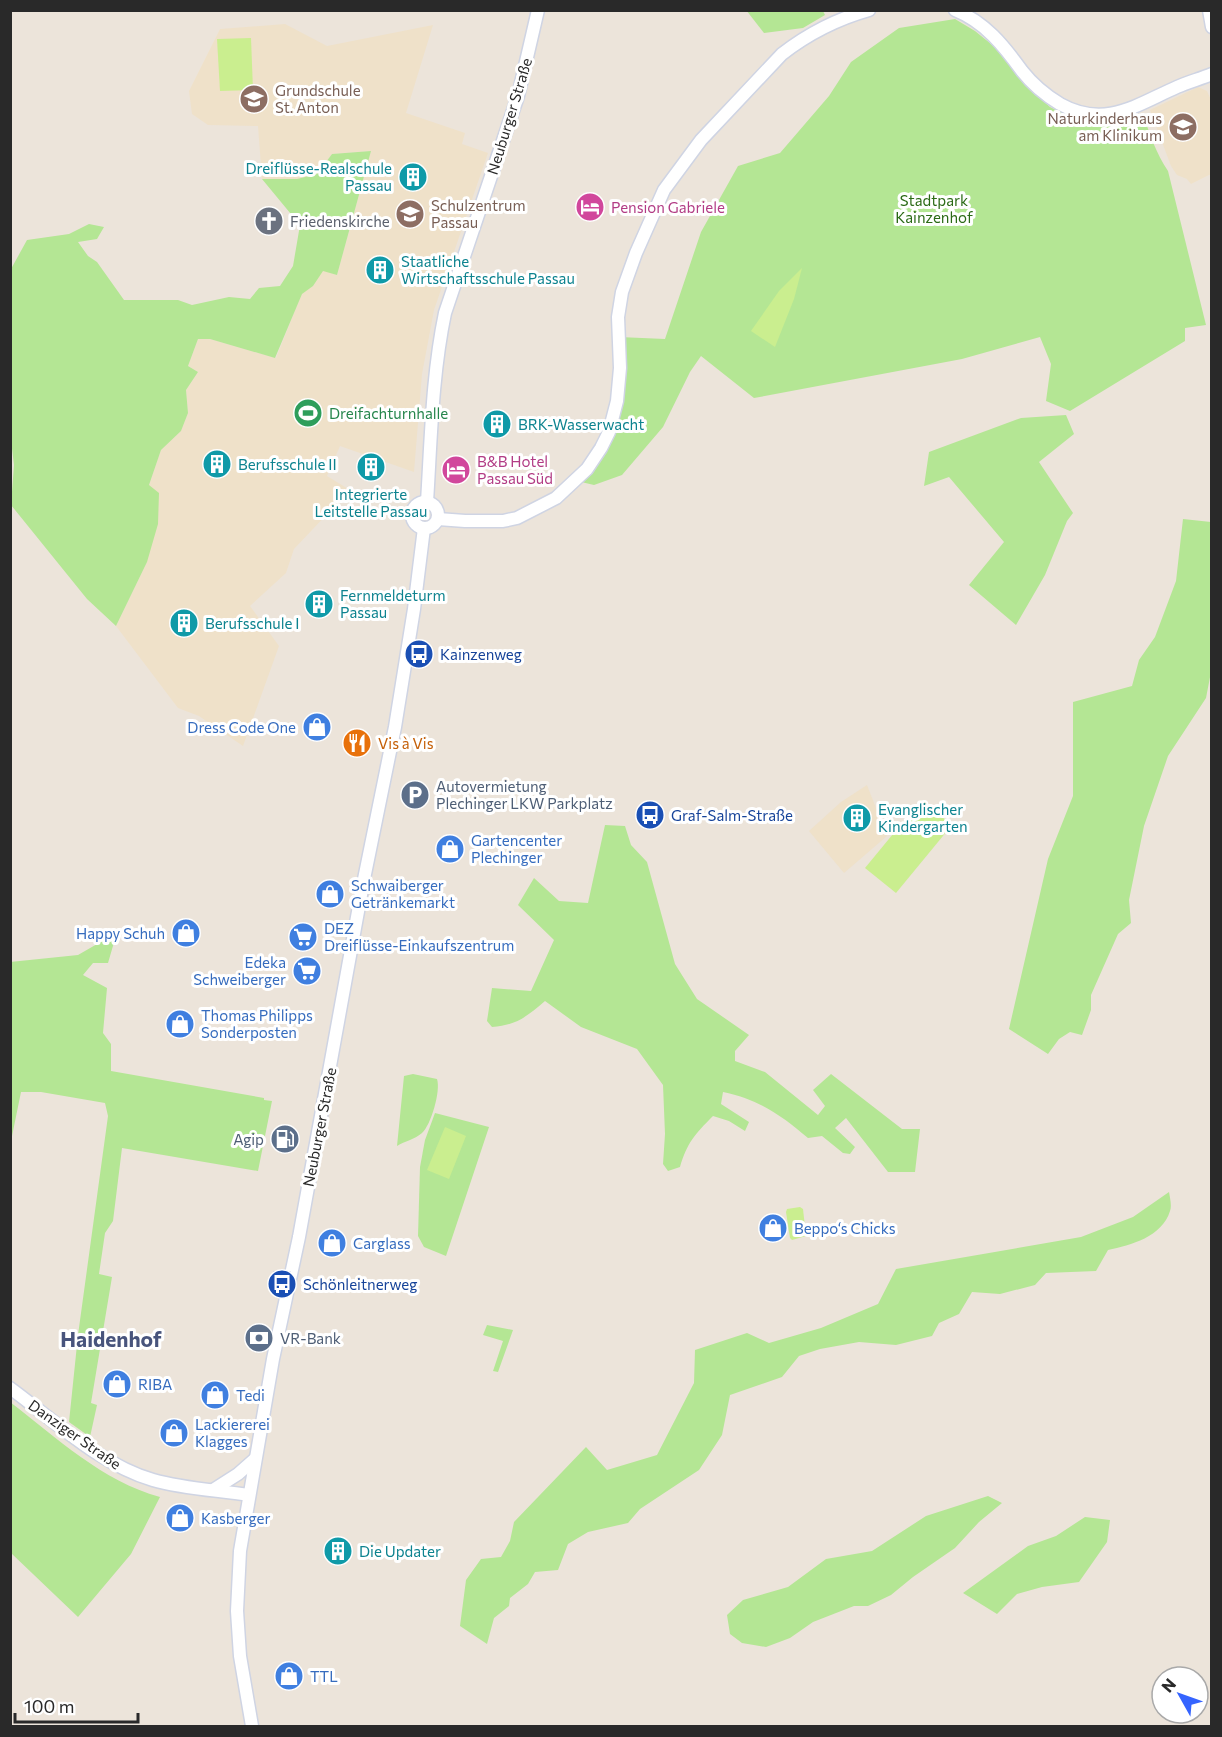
<svg xmlns="http://www.w3.org/2000/svg" width="1222" height="1737" font-family="Commissioner,sans-serif">
  <style>
    .education { fill: #efe1c9 }
    .green { fill: #b4e694 }
    .pitch { fill: #caee8f }
    .lines { fill: none; stroke-linecap: round; stroke-linejoin: round }
    .secondary-casing { stroke: #cfd4e3; stroke-width: 15 }
    .secondary { stroke: #fff; stroke-width: 12 }
    .labels { text-anchor: middle; dominant-baseline: central; stroke-width: 6; stroke-linejoin: round; paint-order: stroke }
    .education-label { font-size: 15px; fill: #785e54; stroke: #fff; text-anchor: start }
    .street-label { font-size: 15px; fill: #292929; stroke: #fff }
    .culture-label { font-size: 15px; fill: #0d838f; stroke: #fff; text-anchor: start }
    .park-label { font-size: 15px; fill: #2b6a16; stroke: #fff }
    .hotel-label { font-size: 15px; fill: #b23c85; stroke: #fff; text-anchor: start }
    .worship-label { font-size: 15px; fill: #5b616d; stroke: #fff; text-anchor: start }
    .leisure-label { font-size: 15px; fill: #27864d; stroke: #fff; text-anchor: start }
    .transit-label { font-size: 15px; fill: #164399; stroke: #fff; text-anchor: start }
    .shop-label { font-size: 15px; fill: #366cbe; stroke: #fff; text-anchor: start }
    .food-label { font-size: 15px; fill: #c56008; stroke: #fff; text-anchor: start }
    .service-label { font-size: 15px; fill: #4e5e75; stroke: #fff; text-anchor: start }
    .district-label { font-size: 21px; font-weight: bold; fill: #48547c; stroke: #fff }
  </style>
  <rect width="100%" height="100%" fill="#ece4da"/>
  <g class="education">
    <path d="M 285,24 L 327,46 L 433,25 L 406,113 L 465,133 L 462,144 L 488,153 L 434,310 L 422,374 L 414,472 L 340,446 L 327,476 L 350,490 L 294,549 L 286,573 L 250,606 L 279,646 L 243,746 L 199,716 L 178,708 L 116,626 L 147,562 L 149,485 L 161,450 L 181,431 L 188,413 L 186,390 L 198,372 L 188,366 L 198,339 L 210,339 L 276,358 L 302,293 L 313,286 L 323,270 L 337,275 L 371,151 L 332,154 L 317,174 L 297,179 L 262,179 L 258,126 L 208,125 L 192,114 L 189,91 L 220,29 Z"/>
    <path d="M 1198,87 L 1207,91 L 1211,100 L 1211,174 L 1191,184 L 1187,179 L 1177,175 L 1171,166 L 1150,110 Z"/>
    <path d="M 867,785 L 887,836 L 844,873 L 809,831 L 841,802 Z"/>
  </g>
  <g class="green">
    <path d="M 746,10 L 823,11 L 825,15 L 803,28 L 764,33 Z"/>
    <path d="M 955,19 L 975,31 L 996,48 L 1022,81 L 1050,107 L 1085,124 L 1111,124 L 1143,114 C 1150,135 1156,153 1168,171 L 1206,325 L 1185,328 L 1185,341 L 1070,411 L 1046,401 L 1051,364 L 1040,337 L 962,359 L 754,398 L 701,356 L 690,372 L 663,427 L 622,475 L 594,485 L 577,481 L 613,419 L 619,337 L 665,339 L 701,232 L 738,166 L 780,153 L 829,96 L 851,62 L 899,28 Z"/>
    <path d="M 371,151 L 337,275 L 323,271 L 313,286 L 302,294 L 275,358 L 210,339 L 198,339 L 188,366 L 198,372 L 186,390 L 188,413 L 181,431 L 161,450 L 149,485 L 159,493 L 158,524 L 147,562 L 116,626 L 87,599 L 11,505 L 14,465 L 10,432 L 11,269 L 27,240 L 69,234 L 89,224 L 104,227 L 97,239 L 78,242 L 88,256 L 97,262 L 124,300 L 178,300 L 192,305 L 229,297 L 250,299 L 259,288 L 280,286 L 293,266 L 300,225 L 262,179 L 297,179 L 317,174 L 332,154 Z"/>
    <path d="M 1066,415 L 1074,434 L 1039,462 L 1073,513 L 1067,521 L 1045,575 L 1016,625 L 969,585 L 1004,542 L 949,477 L 924,486 L 929,452 L 1021,418 Z"/>
    <path d="M 1183,519 L 1211,522 L 1211,672 L 1206,698 L 1168,756 L 1144,826 L 1129,900 L 1131,923 L 1118,934 L 1091,995 L 1091,1010 L 1082,1035 L 1070,1032 L 1059,1039 L 1048,1054 L 1009,1029 L 1048,859 L 1073,796 L 1073,702 L 1132,686 L 1139,660 L 1155,637 L 1176,581 Z"/>
    <path d="M 605,825 L 625,826 L 631,845 L 647,862 L 675,964 L 697,999 L 749,1035 L 735,1051 L 735,1061 L 765,1072 L 818,1115 L 825,1106 L 813,1090 L 831,1074 L 902,1129 L 920,1129 L 915,1172 L 888,1172 L 846,1118 L 835,1128 L 855,1147 L 850,1154 L 843,1153 L 822,1136 L 808,1138 C 781,1115 758,1099 723,1092 L 721,1104 L 749,1122 L 745,1131 L 729,1121 L 713,1116 C 695,1134 687,1143 680,1167 L 668,1171 L 663,1164 L 665,1134 L 663,1085 L 637,1049 L 581,1027 L 545,1001 C 526,1017 517,1025 492,1027 L 487,1021 L 492,988 L 531,991 L 554,940 L 518,905 L 534,878 L 559,901 L 588,903 Z"/>
    <path d="M 111,936 L 115,939 L 108,963 L 93,963 L 83,975 L 107,988 L 103,1033 L 111,1044 L 111,1071 L 264,1098 L 264,1100 L 272,1101 L 258,1171 L 122,1148 L 113,1221 L 105,1233 L 99,1274 L 112,1277 L 91,1403 L 97,1405 L 90,1437 L 69,1422 L 78,1335 L 108,1116 L 105,1103 L 41,1092 L 21,1092 L 11,1141 L 10,962 L 78,955 Z"/>
    <path d="M 413,1074 L 437,1079 C 441,1091 431,1125 422,1133 C 414,1140 405,1141 397,1146 L 404,1076 Z"/>
    <path d="M 435,1113 L 489,1127 L 446,1256 L 424,1247 L 418,1236 L 420,1167 L 425,1140 Z"/>
    <path d="M 1169,1192 C 1170,1198 1172,1206 1170,1211 C 1162,1237 1131,1245 1108,1250 L 1096,1271 L 1046,1273 L 1035,1285 L 1000,1294 L 972,1292 L 959,1314 L 939,1323 L 932,1336 L 896,1345 L 859,1342 L 820,1349 L 799,1356 L 782,1377 L 730,1395 L 722,1435 L 699,1470 L 640,1509 L 628,1523 L 588,1532 L 568,1544 L 558,1570 L 535,1572 L 528,1584 L 510,1598 L 509,1606 L 494,1618 L 487,1644 L 460,1626 L 466,1580 L 481,1559 L 501,1557 L 510,1541 L 514,1522 L 586,1447 L 607,1470 L 657,1455 L 694,1383 L 695,1350 L 747,1333 L 769,1343 L 821,1328 L 878,1304 L 896,1269 L 1081,1237 L 1133,1217 Z"/>
    <path d="M 487,1325 L 513,1330 L 498,1372 L 493,1371 L 503,1341 L 483,1335 Z"/>
    <path d="M 10,1402 C 57,1438 102,1481 160,1497 L 131,1554 L 78,1617 L 11,1553 Z"/>
    <path d="M 988,1496 L 1002,1503 L 979,1522 L 955,1548 L 913,1577 L 891,1595 L 868,1606 L 854,1606 L 813,1622 L 790,1638 L 766,1647 L 742,1643 L 730,1634 L 727,1615 L 743,1600 L 788,1587 L 826,1559 L 872,1551 L 926,1516 Z"/>
    <path d="M 1085,1517 L 1110,1520 L 1107,1542 L 1079,1582 L 1042,1587 L 1017,1594 L 997,1614 L 963,1593 L 1028,1546 L 1056,1536 Z"/>
  </g>
  <g class="pitch">
    <path d="M 251,38 L 253,90 L 220,91 L 217,39 Z"/>
    <path d="M 802,268 L 794,299 L 775,347 L 751,331 L 779,291 Z"/>
    <path d="M 921,800 L 952,825 L 896,893 L 865,868 Z"/>
    <path d="M 445,1127 L 466,1136 L 449,1179 L 427,1170 Z"/>
    <path d="M 800,1207 L 803,1209 L 806,1236 L 792,1240 L 790,1238 L 786,1212 L 787,1209 Z"/>
  </g>
  <g class="lines">
    <g class="secondary-casing">
      <g id="secondary">
        <path d="M 955,10 C 985,22 1004,46 1022,71 C 1033,85 1045,95 1060,104 C 1105,129 1136,105 1177,87 C 1188,82 1200,79 1212,74"/>
        <path d="M 1209,10 L 1212,27"/>
        <path d="M 427,502 C 431,439 432,375 445,313 L 518,96 L 538,10"/>
        <circle cx="425" cy="515" r="13"/>
        <path d="M 438,519 L 465,521 L 503,521 L 517,518 L 556,498 L 587,469 L 601,448 L 609,432 L 617,401 L 620,368 L 618,317 L 622,292 L 636,253 L 664,190 L 701,140 L 782,54 C 809,33 837,19 869,10"/>
        <path d="M 10,1388 C 55,1421 99,1464 153,1480 C 184,1489 217,1490 249,1495"/>
        <path d="M 213,1490 L 238,1474 L 255,1459"/>
        <path d="M 252,1726 L 240,1656 L 237,1611 L 240,1551 L 273,1359 L 299,1237 L 363,884 L 395,727 L 414,609 L 424,528"/>
      </g>
    </g>
    <use href="#secondary" class="secondary"/>
  </g>
  <defs>
    <g id="school-disc" transform="scale(1.5)"><circle r="9.5" fill="#8d6e63" stroke="#fff"/><path d="M0-5L7-2L0 1L-7-2ZM-4 1L0 2.5L4 1V4Q0 6-4 4Z" fill="#fff"/></g>
    <g id="building-disc" transform="scale(1.5)"><circle r="9.5" fill="#0f9aa8" stroke="#fff"/><path d="M-4-6H4V6H1V3H-1V6H-4ZM-2.5-4.3h1.7v1.8h-1.7ZM.8-4.3h1.7v1.8H.8ZM-2.5-1h1.7V.8h-1.7ZM.8-1h1.7V.8H.8Z" fill="#fff"/></g>
    <g id="hotel-disc" transform="scale(1.5)"><circle r="9.5" fill="#d1479c" stroke="#fff"/><path d="M-6-4.5h1.5V1H6V5H4.5V3h-9V5H-6ZM-4 0a1.8 1.8 0 1 1 3.6 0ZM.5 0V-2.5h3Q6-2.5 6 0Z" fill="#fff"/></g>
    <g id="church-disc" transform="scale(1.5)"><circle r="9.5" fill="#6b7280" stroke="#fff"/><path d="M-1.2-6h2.4v3.5h3.3v2.4h-3.3V6h-2.4V-.1h-3.3v-2.4h3.3Z" fill="#fff"/></g>
    <g id="stadium-disc" transform="scale(1.5)"><circle r="9.5" fill="#2e9e5b" stroke="#fff"/><path d="M0-5a6.5 5 0 1 0 0 10a6.5 5 0 1 0 0-10ZM-3.5-1.8h7v3.6h-7Z" fill="#fff"/></g>
    <g id="bus-disc" transform="scale(1.5)"><circle r="9.5" fill="#1a4fb4" stroke="#fff"/><path d="M-5-6H5V4H4V6H2V4H-2V6H-4V4H-5ZM-3.5-4V0h7V-4ZM-3.5 1.2v1.5H-2V1.2ZM2 1.2v1.5H3.5V1.2Z" fill="#fff"/></g>
    <g id="shop-disc" transform="scale(1.5)"><circle r="9.5" fill="#3f7fe0" stroke="#fff"/><path d="M-5-2.5h2.3a2.7 3.5 0 0 1 5.4 0H5L5.5 6h-11ZM-1.5-2.5h3a1.5 2.3 0 0 0-3 0Z" fill="#fff"/></g>
    <g id="restaurant-disc" transform="scale(1.5)"><circle r="9.5" fill="#e8710a" stroke="#fff"/><path d="M-5-6h1v4h1v-4h1v4h1v-4h1v5L-1.5 .5V6h-2V.5L-5-1ZM5-6V6H3V1.5H1.5Q1.5-4 5-6Z" fill="#fff"/></g>
    <g id="parking-disc" transform="scale(1.5)"><circle r="9.5" fill="#5c6f8a" stroke="#fff"/><path d="M-3.5-5.5H1a3.5 3.5 0 0 1 0 7H-1V5.5H-3.5ZM-1-3.4V-.6H.8a1.4 1.4 0 0 0 0-2.8Z" fill="#fff"/></g>
    <g id="supermarket-disc" transform="scale(1.5)"><circle r="9.5" fill="#3f7fe0" stroke="#fff"/><path d="M-6-5.5h2.5l.6 2H6L4.5 2H-2.5L-4.4-4H-6ZM-1.5 3.2a1.3 1.3 0 1 0 .1 0ZM3 3.2a1.3 1.3 0 1 0 .1 0Z" fill="#fff"/></g>
    <g id="fuel-disc" transform="scale(1.5)"><circle r="9.5" fill="#5c6f8a" stroke="#fff"/><path d="M-5.5-6h7V0h2V4h1.3V-2.5L3-4.5l.8-.8L6-3V5H2.5V1h-1V6h-7ZM-4.2-4.7v3.2H.2V-4.7Z" fill="#fff"/></g>
    <g id="bank-disc" transform="scale(1.5)"><circle r="9.5" fill="#5c6f8a" stroke="#fff"/><path d="M-6-4H6V4H-6ZM0-2.3a2.3 2.3 0 1 0 0 4.6a2.3 2.3 0 1 0 0-4.6Z" fill="#fff"/></g>
  </defs>
  <g fill-rule="evenodd">
    <use href="#school-disc" x="254" y="99"/>
    <use href="#school-disc" x="1183" y="127"/>
    <use href="#building-disc" x="413" y="177"/>
    <use href="#hotel-disc" x="590" y="207"/>
    <use href="#school-disc" x="410" y="214"/>
    <use href="#church-disc" x="269" y="221"/>
    <use href="#building-disc" x="380" y="270"/>
    <use href="#stadium-disc" x="308" y="413"/>
    <use href="#building-disc" x="497" y="424"/>
    <use href="#building-disc" x="217" y="464"/>
    <use href="#building-disc" x="371" y="467"/>
    <use href="#hotel-disc" x="456" y="470"/>
    <use href="#building-disc" x="319" y="604"/>
    <use href="#building-disc" x="184" y="623"/>
    <use href="#bus-disc" x="419" y="654"/>
    <use href="#shop-disc" x="317" y="727"/>
    <use href="#restaurant-disc" x="357" y="743"/>
    <use href="#parking-disc" x="415" y="795"/>
    <use href="#bus-disc" x="650" y="815"/>
    <use href="#building-disc" x="857" y="818"/>
    <use href="#shop-disc" x="450" y="849"/>
    <use href="#shop-disc" x="330" y="894"/>
    <use href="#shop-disc" x="186" y="933"/>
    <use href="#supermarket-disc" x="303" y="937"/>
    <use href="#supermarket-disc" x="307" y="971"/>
    <use href="#shop-disc" x="180" y="1024"/>
    <use href="#fuel-disc" x="285" y="1139"/>
    <use href="#shop-disc" x="773" y="1228"/>
    <use href="#shop-disc" x="332" y="1243"/>
    <use href="#bus-disc" x="282" y="1284"/>
    <use href="#bank-disc" x="259" y="1338"/>
    <use href="#shop-disc" x="117" y="1384"/>
    <use href="#shop-disc" x="215" y="1395"/>
    <use href="#shop-disc" x="174" y="1433"/>
    <use href="#shop-disc" x="180" y="1518"/>
    <use href="#building-disc" x="338" y="1551"/>
    <use href="#shop-disc" x="289" y="1676"/>
  </g>
  <g class="labels">
    <g class="education-label">
      <text x="275" y="90">Grundschule<tspan x="275" dy="17">St. Anton</tspan></text>
      <text x="1162" y="118" text-anchor="end">Naturkinderhaus<tspan x="1162" dy="17">am Klinikum</tspan></text>
      <text x="431" y="205">Schulzentrum<tspan x="431" dy="17">Passau</tspan></text>
    </g>
    <g class="street-label">
      <text transform="translate(509 116) rotate(-73)">Neuburger Straße</text>
      <text transform="translate(319 1127) rotate(-79)">Neuburger Straße</text>
      <text transform="translate(75 1434) rotate(35)">Danziger Straße</text>
    </g>
    <g class="culture-label">
      <text x="392" y="168" text-anchor="end">Dreiflüsse-Realschule<tspan x="392" dy="17">Passau</tspan></text>
      <text x="401" y="261">Staatliche<tspan x="401" dy="17">Wirtschaftsschule Passau</tspan></text>
      <text x="518" y="424">BRK-Wasserwacht</text>
      <text x="238" y="464">Berufsschule II</text>
      <text x="371" y="494" text-anchor="middle">Integrierte<tspan x="371" dy="17">Leitstelle Passau</tspan></text>
      <text x="340" y="595">Fernmeldeturm<tspan x="340" dy="17">Passau</tspan></text>
      <text x="205" y="623">Berufsschule I</text>
      <text x="878" y="809">Evanglischer<tspan x="878" dy="17">Kindergarten</tspan></text>
      <text x="359" y="1551">Die Updater</text>
    </g>
    <g class="park-label">
      <text x="934" y="200">Stadtpark<tspan x="934" dy="17">Kainzenhof</tspan></text>
    </g>
    <g class="hotel-label">
      <text x="611" y="207">Pension Gabriele</text>
      <text x="477" y="461">B&amp;B Hotel<tspan x="477" dy="17">Passau Süd</tspan></text>
    </g>
    <g class="worship-label">
      <text x="290" y="221">Friedenskirche</text>
    </g>
    <g class="leisure-label">
      <text x="329" y="413">Dreifachturnhalle</text>
    </g>
    <g class="transit-label">
      <text x="440" y="654">Kainzenweg</text>
      <text x="671" y="815">Graf-Salm-Straße</text>
      <text x="303" y="1284">Schönleitnerweg</text>
    </g>
    <g class="shop-label">
      <text x="296" y="727" text-anchor="end">Dress Code One</text>
      <text x="471" y="840">Gartencenter<tspan x="471" dy="17">Plechinger</tspan></text>
      <text x="351" y="885">Schwaiberger<tspan x="351" dy="17">Getränkemarkt</tspan></text>
      <text x="324" y="928">DEZ<tspan x="324" dy="17">Dreiflüsse-Einkaufszentrum</tspan></text>
      <text x="165" y="933" text-anchor="end">Happy Schuh</text>
      <text x="286" y="962" text-anchor="end">Edeka<tspan x="286" dy="17">Schweiberger</tspan></text>
      <text x="201" y="1015">Thomas Philipps<tspan x="201" dy="17">Sonderposten</tspan></text>
      <text x="794" y="1228">Beppo‘s Chicks</text>
      <text x="353" y="1243">Carglass</text>
      <text x="138" y="1384">RIBA</text>
      <text x="236" y="1395">Tedi</text>
      <text x="195" y="1424">Lackiererei<tspan x="195" dy="17">Klagges</tspan></text>
      <text x="201" y="1518">Kasberger</text>
      <text x="310" y="1676">TTL</text>
    </g>
    <g class="food-label">
      <text x="378" y="743">Vis à Vis</text>
    </g>
    <g class="service-label">
      <text x="436" y="786">Autovermietung<tspan x="436" dy="17">Plechinger LKW Parkplatz</tspan></text>
      <text x="264" y="1139" text-anchor="end">Agip</text>
      <text x="280" y="1338">VR-Bank</text>
    </g>
    <g class="district-label">
      <text x="111" y="1338">Haidenhof</text>
    </g>
  </g>
  <rect width="1222" height="1737" fill="none" stroke="#292929" stroke-width="24"/>
  <g transform="translate(1180 1695) rotate(310)"><circle r="28" fill="#ffffff" stroke="#a9a9a9" stroke-width="1.5"/>
  <path d="M0-4.5L10 22L0 15L-10 22Z" fill="#3564ff"/>
  <text y="-9" font-size="16" font-weight="bold" text-anchor="middle" fill="#292929">N</text>
  </g>
  <path d="M15 1713v9h123v-9" fill="none" stroke="#292929" stroke-width="3"/>
  <text x="24" y="1713" font-size="18" fill="#292929" stroke="#ffffff" stroke-width="4.5" paint-order="stroke">100 m</text>
</svg>
